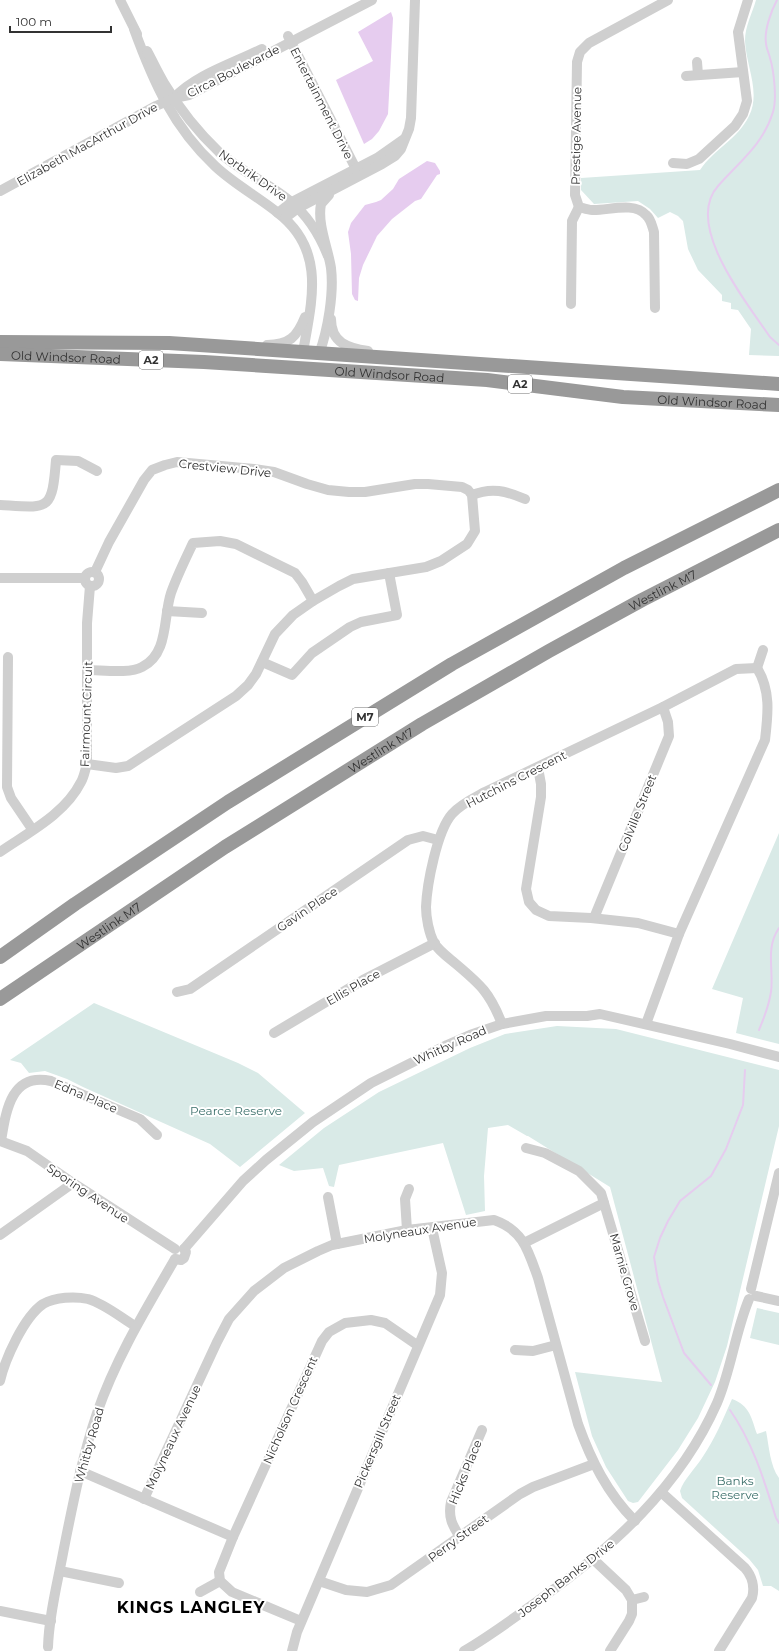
<svg xmlns="http://www.w3.org/2000/svg" width="779" height="1651" font-family="Montserrat,sans-serif">
  <style>
    .green { fill: #d9eae7 }
    .water { fill: #e6ccef }
    .lines { fill: none; stroke-linecap: round; stroke-linejoin: round }
    .stream { stroke: #e6ccef; stroke-width: 2 }
    .minor { stroke: #cfcfcf; stroke-width: 10 }
    .highway { stroke: #999; stroke-width: 14 }
    .labels { text-anchor: middle; dominant-baseline: central; stroke-width: 4; stroke-linejoin: round; paint-order: stroke }
    .shield { fill: #fff; stroke: #707070; stroke-width: 1 }
    .shield-label { font-size: 11px; font-weight: bold; fill: #323232 }
    .street-label { font-size: 12px; fill: #323232; stroke: #fff }
    .park-label { font-size: 12px; fill: #3c706b; stroke: #fff }
    .district-label { font-size: 16px; font-weight: bold; letter-spacing: 1px; fill: #000; stroke: #fff }
  </style>
  <rect width="100%" height="100%" fill="#fff"/>
  <g class="green">
    <path d="M 756,0 L 779,0 L 779,356 L 749,355 L 751,329 L 738,310 L 731,309 L 731,303 L 722,301 L 722,295 L 698,270 L 688,249 L 683,221 L 678,216 L 670,212 L 658,218 L 650,209 L 638,201 L 594,204 L 581,190 L 581,178 L 700,170 C 714,149 738,139 749,116 C 761,92 746,66 745,41 C 745,26 752,14 756,0 Z"/>
    <path d="M 779,833 L 779,1044 L 736,1033 L 743,998 L 712,989 Z"/>
    <path d="M 94,1003 L 238,1063 L 258,1073 L 305,1113 L 240,1167 L 210,1144 L 83,1087 L 67,1079 L 45,1071 L 29,1073 L 21,1063 L 10,1060 Z"/>
    <path d="M 557,1026 L 616,1029 L 779,1070 L 779,1126 L 727,1346 L 715,1382 L 698,1418 L 678,1450 L 638,1502 L 633,1503 L 628,1501 L 606,1467 L 592,1436 L 575,1372 L 662,1382 L 610,1187 L 528,1136 L 527,1136 L 508,1125 L 488,1128 L 484,1176 L 485,1211 L 466,1215 L 443,1143 L 339,1165 L 334,1187 L 329,1186 L 323,1168 L 294,1171 L 279,1165 L 324,1128 L 379,1092 L 470,1048 L 505,1034 Z"/>
    <path d="M 757,1308 L 779,1313 L 779,1345 L 750,1338 Z"/>
    <path d="M 732,1399 C 750,1406 751,1417 757,1434 L 766,1431 C 769,1446 770,1466 779,1478 L 779,1591 L 771,1586 L 763,1586 L 758,1570 L 749,1559 L 682,1498 L 680,1491 C 684,1479 695,1469 702,1458 C 715,1439 723,1419 732,1399 Z"/>
  </g>
  <g class="water">
    <path d="M 391,12 L 393,18 L 388,114 L 379,131 L 372,139 L 364,144 L 336,80 L 373,61 L 358,32 Z"/>
    <path d="M 427,161 L 435,163 L 440,171 L 440,174 L 437,175 L 421,199 L 415,201 L 392,219 L 377,236 L 363,265 L 359,278 L 358,301 L 355,300 L 352,294 L 351,254 L 348,232 L 351,223 L 365,205 L 376,202 L 381,200 L 393,189 L 399,179 Z"/>
  </g>
  <g class="lines">
    <g class="stream">
      <path d="M 777,0 C 771,11 764,31 766,43 C 766,48 769,53 770,58 C 774,71 777,99 773,112 C 763,145 739,162 718,186 C 683,225 748,304 770,337 L 779,345"/>
      <path d="M 759,1030 C 764,1018 769,1005 771,992 C 774,970 765,948 779,928"/>
      <path d="M 711,1385 L 684,1353 L 663,1297 L 658,1281 L 654,1257 L 660,1238 L 668,1221 L 680,1201 L 711,1176 L 726,1149 L 743,1105 L 745,1070"/>
      <path d="M 730,1410 C 753,1443 764,1480 776,1518 L 779,1523"/>
    </g>
    <g class="minor">
      <path d="M 120,0 L 137,34"/>
      <path d="M 134,29 C 153,81 173,127 215,166 C 234,184 257,196 278,213 C 326,250 312,300 303,352"/>
      <path d="M 288,36 L 356,169"/>
      <path d="M 147,51 C 153,62 158,73 164,83 C 179,108 198,132 219,152 C 241,172 269,183 291,202 C 308,216 320,236 328,256"/>
      <path d="M 697,62 L 698,75"/>
      <path d="M 686,76 L 743,72"/>
      <path d="M 174,98 C 195,75 234,63 262,49"/>
      <path d="M 673,163 L 687,164 L 699,159 L 735,126 L 743,114 L 747,101 L 738,32 L 748,0"/>
      <path d="M 0,191 L 156,106 L 174,98 L 189,95 L 372,0"/>
      <path d="M 278,213 L 292,202 L 377,158 L 404,139"/>
      <path d="M 285,218 L 298,208 L 382,164 L 395,156 L 401,149 L 409,129 L 411,118 L 415,0"/>
      <path d="M 571,304 L 572,221 L 579,207"/>
      <path d="M 655,308 L 654,232 C 652,226 651,219 646,215 C 634,201 607,211 592,210 C 588,210 583,208 579,207 L 575,195 L 577,62 L 580,52 L 589,43 L 668,0"/>
      <path d="M 331,319 C 331,343 348,348 368,351"/>
      <path d="M 267,345 C 289,345 297,337 305,317"/>
      <path d="M 319,354 C 328,330 334,293 331,268 C 328,248 317,224 321,204 L 329,195"/>
      <path d="M 472,495 C 492,487 506,491 525,499"/>
      <path d="M 0,505 C 49,508 52,512 56,460 L 78,461 L 97,471"/>
      <circle cx="92" cy="579" r="7"/>
      <path d="M 0,578 L 85,578"/>
      <path d="M 167,611 L 202,613"/>
      <path d="M 8,657 L 7,787 L 11,798 L 32,829"/>
      <path d="M 262,662 L 292,675 L 312,653 L 350,627 L 361,622 L 397,615 L 389,573"/>
      <path d="M 757,668 L 763,650"/>
      <path d="M 87,670 C 102,670 130,674 142,667 C 169,654 163,617 171,593 C 177,576 185,560 193,543 L 220,541 L 236,544 L 295,573 L 302,582 L 313,601"/>
      <path d="M 87,764 L 116,768 L 128,766 L 236,696 L 248,685 L 256,674 L 275,634 L 293,615 L 313,601 L 339,586 L 353,579 L 426,567 L 441,561 L 467,544 L 475,531 L 472,495 L 468,490 L 462,487 L 428,484 L 415,484 L 365,492 L 349,492 L 328,490 L 307,484 L 274,472 L 254,469 L 177,462 L 165,465 L 152,470 L 144,480 L 109,542 L 95,572"/>
      <path d="M 538,768 L 541,784 L 541,797 L 526,889 L 529,902 L 536,910 L 549,916 L 591,918 L 638,923 L 679,934"/>
      <path d="M 0,852 C 29,832 65,814 81,782 C 84,777 85,770 87,764 L 87,623 L 90,586"/>
      <path d="M 594,918 L 669,736 L 668,722 L 663,707"/>
      <path d="M 177,992 L 190,989 L 408,840 L 423,836 L 438,840"/>
      <path d="M 502,1024 C 490,993 481,985 456,964 C 449,958 439,951 434,943 C 429,933 426,918 426,907 C 427,884 437,831 452,814 C 461,804 474,798 485,792 L 663,707 L 736,669 L 757,668"/>
      <path d="M 646,1024 L 679,934 L 765,740 C 768,714 771,691 757,668"/>
      <path d="M 274,1033 L 363,980 L 435,943"/>
      <path d="M 0,1141 L 27,1151 L 73,1183 L 175,1249"/>
      <path d="M 1,1141 C 6,1111 11,1072 51,1081 L 140,1119 L 157,1135"/>
      <path d="M 526,1148 L 545,1153 L 579,1171 L 601,1193 L 645,1341"/>
      <path d="M 328,1197 L 337,1244"/>
      <path d="M 407,1230 L 405,1199 L 409,1189"/>
      <path d="M 0,1235 L 73,1183"/>
      <path d="M 524,1243 L 604,1203"/>
      <path d="M 184,1249 L 243,1181 L 266,1160 L 313,1122 L 371,1083 L 447,1045 L 470,1035 L 502,1024 L 546,1016 L 587,1016 L 600,1014 L 730,1044 L 779,1057"/>
      <path d="M 175,1259 L 181,1260 L 184,1258 L 186,1252 L 184,1249"/>
      <path d="M 751,1289 L 779,1173"/>
      <path d="M 756,1296 L 779,1301"/>
      <path d="M 515,1350 L 533,1351 L 556,1345"/>
      <path d="M 0,1381 C 5,1359 24,1317 43,1304 C 55,1297 75,1296 88,1299 C 105,1304 120,1317 135,1326"/>
      <path d="M 80,1471 L 233,1537"/>
      <path d="M 661,1492 L 745,1568 C 752,1576 755,1587 752,1598 L 719,1651"/>
      <path d="M 144,1499 L 217,1342 L 229,1319 L 254,1291 L 284,1268 L 318,1251 L 332,1245 L 407,1230 L 494,1220 C 523,1230 528,1250 538,1278 L 578,1424 C 591,1460 607,1493 635,1521"/>
      <path d="M 460,1537 C 452,1525 448,1517 451,1502 L 482,1430"/>
      <path d="M 593,1559 L 626,1590 L 632,1600 L 632,1614 L 629,1621 L 610,1651"/>
      <path d="M 60,1571 L 119,1583"/>
      <path d="M 319,1581 L 346,1590 L 367,1592 L 391,1585 L 520,1494 L 533,1487 L 594,1464"/>
      <path d="M 200,1592 L 220,1581"/>
      <path d="M 632,1600 L 644,1597"/>
      <path d="M 0,1611 L 51,1621"/>
      <path d="M 301,1621 L 232,1592 L 220,1581 L 219,1572 L 233,1537 L 322,1341 L 329,1332 L 345,1323 L 371,1320 L 385,1323 L 417,1345"/>
      <path d="M 48,1647 C 49,1614 58,1581 64,1548 C 73,1503 82,1457 97,1413 C 116,1358 146,1309 175,1259"/>
      <path d="M 292,1651 L 297,1632 L 440,1295 L 442,1273 L 432,1228"/>
      <path d="M 464,1651 C 490,1636 514,1618 539,1600 C 612,1548 680,1487 717,1403 C 731,1370 735,1333 749,1299"/>
    </g>
    <g class="highway">
      <path d="M 0,342 L 169,343 L 779,384"/>
      <path id="s1" d="M 0,354 L 204,362 L 487,380 L 623,397 L 779,405"/>
      <path d="M 0,957 L 75,904 L 228,802 L 452,664 L 624,568 L 779,490"/>
      <path id="s2" d="M 0,999 L 225,847 L 422,724 L 549,651 L 642,600 L 779,530"/>
    </g>
  </g>
  <g class="labels">
    <g class="shield">
      <rect x="139" y="351" width="24" height="18" rx="3"/>
      <rect x="508" y="375" width="24" height="18" rx="3"/>
      <rect x="352" y="708" width="26" height="18" rx="3"/>
    </g>
    <g class="shield-label">
      <text x="151" y="360">A2</text>
      <text x="520" y="384">A2</text>
      <text x="365" y="717">M7</text>
    </g>
    <g class="street-label">
      <text transform="translate(233 71) rotate(-27)">Circa Boulevarde</text>
      <text transform="translate(322 103) rotate(63)">Entertainment Drive</text>
      <text transform="translate(576 136) rotate(-89)">Prestige Avenue</text>
      <text transform="translate(87 144) rotate(-29)">Elizabeth MacArthur Drive</text>
      <text transform="translate(253 175) rotate(35)">Norbrik Drive</text>
      <text stroke="none"><textPath href="#s1" startOffset="66">Old Windsor Road</textPath></text>
      <text stroke="none"><textPath href="#s1" startOffset="390">Old Windsor Road</textPath></text>
      <text stroke="none"><textPath href="#s1" startOffset="714">Old Windsor Road</textPath></text>
      <text transform="translate(225 468) rotate(6)">Crestview Drive</text>
      <text stroke="none"><textPath href="#s2" startOffset="779">Westlink M7</textPath></text>
      <text transform="translate(86 714) rotate(-88)">Fairmount Circuit</text>
      <text stroke="none"><textPath href="#s2" startOffset="455">Westlink M7</textPath></text>
      <text transform="translate(516 779) rotate(-27)">Hutchins Crescent</text>
      <text transform="translate(637 813) rotate(-68)">Colville Street</text>
      <text transform="translate(307 909) rotate(-34)">Gavin Place</text>
      <text stroke="none"><textPath href="#s2" startOffset="131">Westlink M7</textPath></text>
      <text transform="translate(353 987) rotate(-30)">Ellis Place</text>
      <text transform="translate(450 1045) rotate(-24)">Whitby Road</text>
      <text transform="translate(86 1096) rotate(23)">Edna Place</text>
      <text transform="translate(88 1193) rotate(34)">Sporing Avenue</text>
      <text transform="translate(420 1230) rotate(-9)">Molyneaux Avenue</text>
      <text transform="translate(625 1272) rotate(74)">Marnie Grove</text>
      <text transform="translate(290 1410) rotate(-66)">Nicholson Crescent</text>
      <text transform="translate(173 1437) rotate(-65)">Molyneaux Avenue</text>
      <text transform="translate(377 1441) rotate(-67)">Pickersgill Street</text>
      <text transform="translate(89 1445) rotate(-74)">Whitby Road</text>
      <text transform="translate(465 1472) rotate(-68)">Hicks Place</text>
      <text transform="translate(458 1538) rotate(-36)">Perry Street</text>
      <text transform="translate(566 1578) rotate(-38)">Joseph Banks Drive</text>
    </g>
    <g class="park-label">
      <text x="236" y="1110">Pearce Reserve</text>
      <text x="735" y="1480">Banks<tspan x="735" dy="14">Reserve</tspan></text>
    </g>
    <g class="district-label">
      <text x="191" y="1607">KINGS LANGLEY</text>
    </g>
  </g>
  <path d="M10 26v6h101v-6" fill="none" stroke="#323232" stroke-width="2"/>
  <text x="16" y="26" font-size="12" fill="#323232" stroke="#ffffff" stroke-width="3" paint-order="stroke">100 m</text>
</svg>
